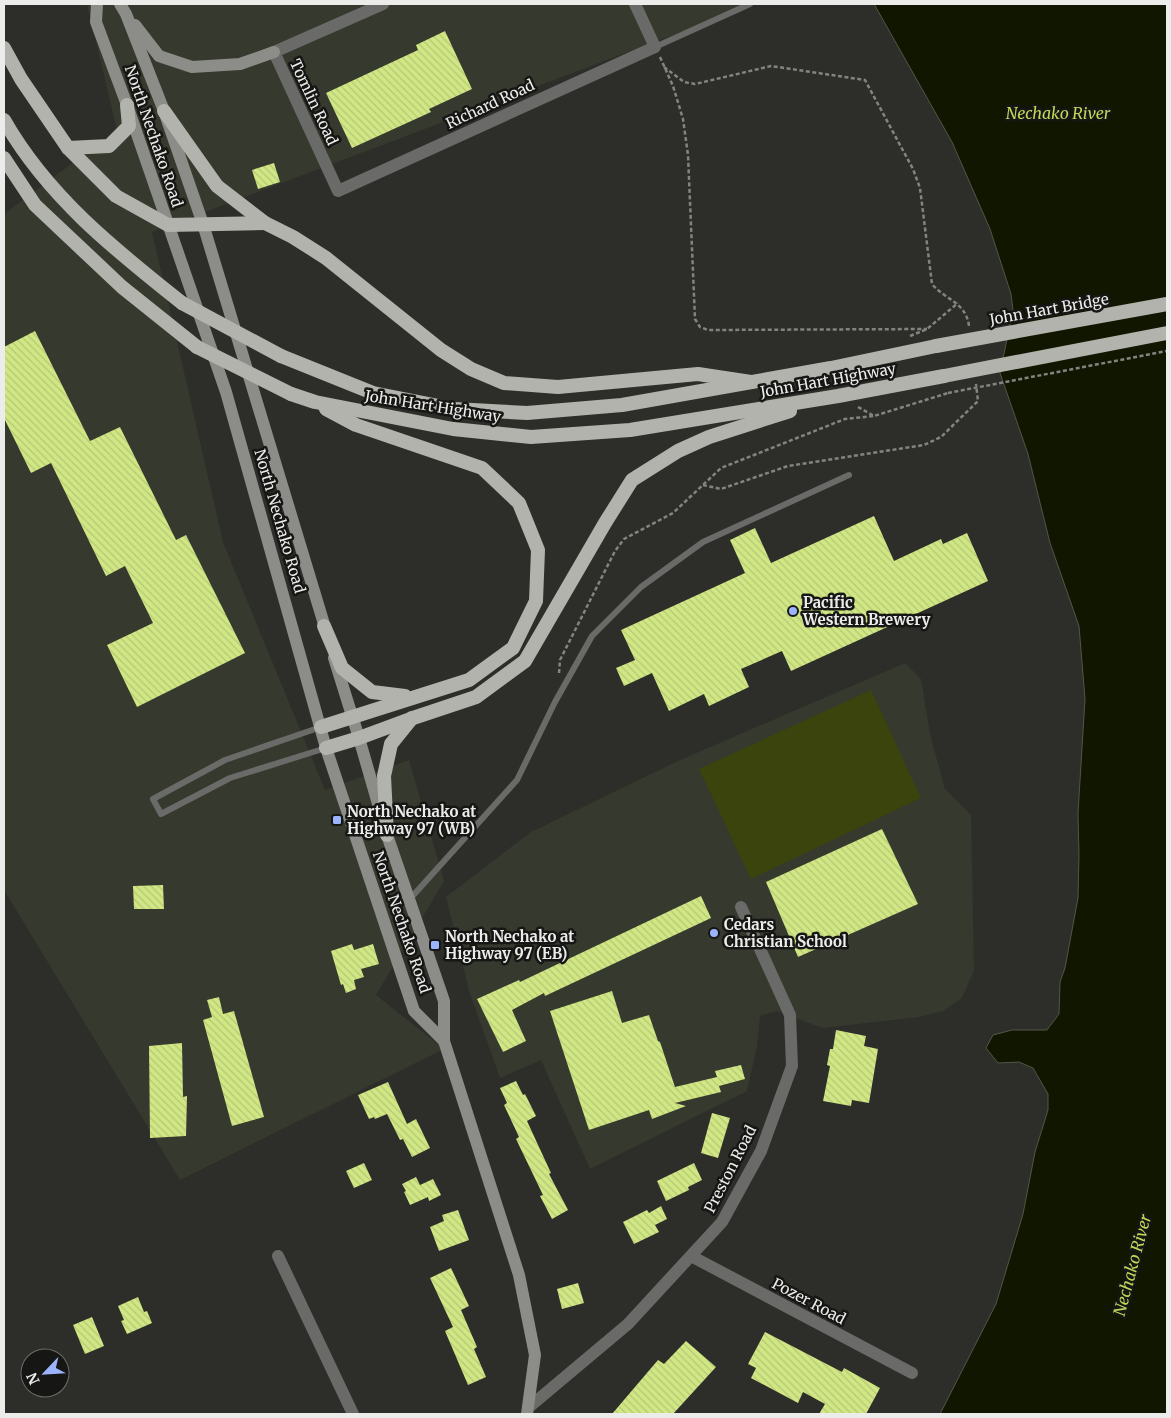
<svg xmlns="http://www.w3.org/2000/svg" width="1171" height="1418" font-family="Merriweather,serif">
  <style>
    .built { fill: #36392d }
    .grass { fill: #3a440c }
    .water { fill: #111600; stroke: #535646 }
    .building { fill: url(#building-back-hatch) }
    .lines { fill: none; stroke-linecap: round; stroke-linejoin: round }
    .path { stroke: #838480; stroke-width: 2.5; stroke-dasharray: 4 2.5; stroke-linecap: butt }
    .service { stroke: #6a6b68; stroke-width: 6 }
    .minor { stroke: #6a6b68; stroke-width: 12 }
    .secondary { stroke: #8c8d88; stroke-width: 12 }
    .trunk { stroke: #b2b3ac; stroke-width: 14 }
    .path-bridge { stroke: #838480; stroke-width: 2.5; stroke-dasharray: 4 2.5; stroke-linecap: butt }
    .trunk-bridge { stroke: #b2b3ac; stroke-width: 14 }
    .poi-dot { fill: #9bb4fd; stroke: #161614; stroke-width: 2 }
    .labels { text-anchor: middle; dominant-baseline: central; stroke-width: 5; stroke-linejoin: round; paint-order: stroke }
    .street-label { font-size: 15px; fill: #ecedea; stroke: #161614 }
    .poi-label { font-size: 15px; font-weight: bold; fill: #ecedea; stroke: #161614; text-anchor: start }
    .water-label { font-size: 16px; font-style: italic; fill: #c1d959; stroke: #161614 }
  </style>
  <defs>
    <pattern id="building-back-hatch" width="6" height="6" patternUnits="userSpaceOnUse" patternTransform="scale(1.25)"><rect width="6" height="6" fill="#d1e784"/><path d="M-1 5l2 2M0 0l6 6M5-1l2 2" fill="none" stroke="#b5c778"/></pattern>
  </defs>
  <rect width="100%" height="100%" fill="#2d2e29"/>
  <g class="built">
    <path d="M 87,4 L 755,4 L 152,232 L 223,542 L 325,790 L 409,760 L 444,881 L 376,995 L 444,1049 L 180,1180 L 4,890 L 4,214 L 117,130 Z"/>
    <path d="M 905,663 L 921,679 L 930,734 L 945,789 L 971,815 L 974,970 L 962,998 L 943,1011 L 919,1017 L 822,1028 L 777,1011 L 760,1016 L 757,1046 L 747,1091 L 590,1169 L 541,1060 L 500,1078 L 470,994 L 446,897 L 531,832 L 678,761 Z"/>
  </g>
  <path class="grass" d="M 871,690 L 921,798 L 751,879 L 699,769 Z"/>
  <path class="water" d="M 874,4 L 1167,4 L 1167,1414 L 940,1414 L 996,1304 L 1023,1214 L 1035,1152 L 1048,1110 L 1048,1094 L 1033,1068 L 1019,1062 L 998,1063 L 986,1048 L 993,1035 L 1012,1030 L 1047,1030 L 1059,1014 L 1060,982 L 1065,968 L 1078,898 L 1079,855 L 1078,813 L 1085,699 L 1079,626 L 1050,543 L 1028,454 L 1000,373 L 1013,310 L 1011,294 L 990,229 L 952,142 Z"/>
  <g class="building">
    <path d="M 445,31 L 472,89 L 429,109 L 431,112 L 352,148 L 326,93 L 418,50 L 416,45 Z"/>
    <path d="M 274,163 L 280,182 L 258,189 L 252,170 Z"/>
    <path d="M 35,331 L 90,441 L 120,427 L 176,540 L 186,535 L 245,653 L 137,707 L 107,645 L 153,623 L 125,566 L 106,576 L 51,463 L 31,473 L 4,418 L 4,347 Z"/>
    <path d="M 874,516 L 894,561 L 941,539 L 943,544 L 967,533 L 988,581 L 791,671 L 782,651 L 741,669 L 749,687 L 709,706 L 704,694 L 669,711 L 652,673 L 624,686 L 616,668 L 635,660 L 621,630 L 745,573 L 730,540 L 755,528 L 771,563 Z"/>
    <path d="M 882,829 L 918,904 L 798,957 L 766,882 Z"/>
    <path d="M 163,885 L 164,909 L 134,909 L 133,886 Z"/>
    <path d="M 701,896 L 711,918 L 545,996 L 544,993 L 512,1010 L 526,1041 L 503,1052 L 477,999 L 519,980 L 520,982 Z"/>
    <path d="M 352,944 L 354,950 L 373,944 L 379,964 L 361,969 L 364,977 L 354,980 L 356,989 L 346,993 L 343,984 L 341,985 L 331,951 Z"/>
    <path d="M 612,991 L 622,1023 L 649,1015 L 658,1041 L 660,1042 L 675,1087 L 717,1077 L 715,1071 L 741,1065 L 745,1079 L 719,1086 L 721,1092 L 675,1103 L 686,1106 L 652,1119 L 649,1110 L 589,1130 L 550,1011 Z"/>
    <path d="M 219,997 L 223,1014 L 234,1011 L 264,1117 L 232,1126 L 203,1020 L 212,1017 L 207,1000 Z"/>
    <path d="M 836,1030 L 866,1036 L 864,1046 L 878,1049 L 869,1103 L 852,1100 L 851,1106 L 823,1101 L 830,1066 L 827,1065 L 830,1049 L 833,1049 Z"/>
    <path d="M 182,1043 L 183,1097 L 187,1096 L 186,1136 L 150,1138 L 149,1046 Z"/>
    <path d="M 516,1081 L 523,1095 L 525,1094 L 536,1116 L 527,1121 L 551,1173 L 549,1174 L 568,1210 L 552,1219 L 540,1196 L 543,1195 L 516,1139 L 519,1137 L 504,1105 L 507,1103 L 500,1088 Z"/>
    <path d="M 388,1082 L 407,1124 L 416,1119 L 430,1148 L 412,1157 L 403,1139 L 400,1140 L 387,1114 L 375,1119 L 374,1117 L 369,1119 L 358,1095 Z"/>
    <path d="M 712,1113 L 730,1118 L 718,1158 L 701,1153 Z"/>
    <path d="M 364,1163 L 372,1180 L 354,1188 L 346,1171 Z"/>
    <path d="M 694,1163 L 702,1180 L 688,1187 L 689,1190 L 666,1201 L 657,1181 Z"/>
    <path d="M 416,1177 L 420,1185 L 433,1179 L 441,1195 L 429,1201 L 428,1197 L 410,1205 L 404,1192 L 406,1191 L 402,1184 Z"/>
    <path d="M 661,1206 L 667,1219 L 655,1225 L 659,1232 L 634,1244 L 623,1222 L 647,1210 L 649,1213 Z"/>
    <path d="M 458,1210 L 469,1240 L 439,1251 L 430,1227 L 444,1221 L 442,1215 Z"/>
    <path d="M 451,1268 L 469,1306 L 461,1310 L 477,1347 L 474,1349 L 486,1377 L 468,1385 L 445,1331 L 453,1327 L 430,1278 Z"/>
    <path d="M 578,1283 L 584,1303 L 562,1309 L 557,1289 Z"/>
    <path d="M 138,1297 L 144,1312 L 147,1311 L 152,1323 L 127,1334 L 121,1321 L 124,1320 L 118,1306 Z"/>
    <path d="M 92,1317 L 104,1346 L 85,1354 L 73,1325 Z"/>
    <path d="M 765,1332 L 842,1372 L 844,1368 L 880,1388 L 866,1414 L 819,1414 L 825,1404 L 803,1392 L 798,1403 L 751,1378 L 756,1368 L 748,1364 Z"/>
    <path d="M 686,1341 L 716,1367 L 673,1414 L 612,1414 L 658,1360 L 664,1364 Z"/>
  </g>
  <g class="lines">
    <g class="path">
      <path d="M 660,57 L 673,86 L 683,119 L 688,155 L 695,319 L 700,327 L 708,330 L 927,329"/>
      <path d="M 664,67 L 684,82 L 695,84 L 771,66 L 865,80 L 913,169 L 920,188 L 932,284 C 945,300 966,302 969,326"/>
      <path d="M 910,336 L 927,329 L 958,303"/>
      <path d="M 858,407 L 874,416 L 948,393"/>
      <path d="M 703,485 L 721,489 L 788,466 L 924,445 L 941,437 L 978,401 L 976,384"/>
      <path d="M 559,673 L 560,660 L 615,551 L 624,539 L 673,513 L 721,468 L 845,419 L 874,416"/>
    </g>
    <g class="service">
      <path d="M 655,47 L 750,4"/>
      <path d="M 321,727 L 225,760 L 153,799 L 161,814 L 230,778 L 326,748"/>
      <path d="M 409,900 L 517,780 L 555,702 L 592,636 L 641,587 L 703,542 L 849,475"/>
    </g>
    <g class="minor">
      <path d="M 383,4 L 274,52 L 338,191 L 655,47 L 635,4"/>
      <path d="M 278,1256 L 353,1414"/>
      <path d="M 691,1256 L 912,1373"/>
      <path d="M 528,1408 L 628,1324 L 722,1222 L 761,1151 L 792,1066 L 790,1015 L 741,907"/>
    </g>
    <g class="secondary">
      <path d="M 97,4 L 96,22 L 127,105 L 226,392 L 326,748 L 414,1011 L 444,1041"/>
      <path d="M 120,4 L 126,14 L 164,111 L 203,224 L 327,634"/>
      <path d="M 135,25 L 159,56 L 192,67 L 240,64 L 274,52"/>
      <path d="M 334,658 L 359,738 L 387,835 L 444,1001 L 444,1041 L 519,1275 L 535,1355 L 527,1414"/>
    </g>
    <g class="trunk">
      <path d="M 4,48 L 21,79 L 68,148 L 116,196 L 168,225 L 265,223"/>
      <path d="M 164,111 L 217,186 L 265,223 L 293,237 L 326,258 L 441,350 L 471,369 L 504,383 L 558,387 L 698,374 L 751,382"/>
      <path d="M 4,120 C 47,196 115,250 182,303"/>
      <path d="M 68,148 L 109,146 L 129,126 L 127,105"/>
      <path d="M 4,158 L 35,205 L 122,287 L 197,347"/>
      <path d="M 281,356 L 373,393 L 454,409 L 527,413 L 622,405 L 831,368 L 936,346"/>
      <path d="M 291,394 L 315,402 L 453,429 L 531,437 L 630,430 L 838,396 L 944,376"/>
      <path d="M 324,626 L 342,668 L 372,692 L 405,696"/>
      <path d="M 321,727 L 469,680 L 513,648 L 536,601 L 538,550 L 519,503 L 482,468 L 356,425 L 326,409"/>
      <path d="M 326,748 L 359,738 L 413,718 L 476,697 L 525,661 L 605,523 L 632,480 L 678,451 L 709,437 L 790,411"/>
      <path d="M 387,835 L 384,776 L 391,744 L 412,718"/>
    </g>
    <path class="path-bridge" d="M 948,393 L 1167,351"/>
    <g class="trunk-bridge">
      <path d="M 182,303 L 281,356"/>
      <path d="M 936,346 L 1167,304"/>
      <path d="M 197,347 L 291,394"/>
      <path d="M 944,376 L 1167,333"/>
    </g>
  </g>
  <g class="poi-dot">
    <circle cx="793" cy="611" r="5"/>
    <rect x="332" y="815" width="10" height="10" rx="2.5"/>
    <circle cx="714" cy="933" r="5"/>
    <rect x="430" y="940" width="10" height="10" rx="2.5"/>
  </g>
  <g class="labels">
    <g class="street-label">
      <text transform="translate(314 102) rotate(65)">Tomlin Road</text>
      <text transform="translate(490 104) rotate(-25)">Richard Road</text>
      <text transform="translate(154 136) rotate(71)">North Nechako Road</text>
      <text transform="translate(1049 309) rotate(-10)">John Hart Bridge</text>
      <text transform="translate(828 380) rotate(-10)">John Hart Highway</text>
      <text transform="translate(433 406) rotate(9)">John Hart Highway</text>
      <text transform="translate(280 521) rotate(74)">North Nechako Road</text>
      <text transform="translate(402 922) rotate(71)">North Nechako Road</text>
      <text transform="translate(730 1169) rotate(-63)">Preston Road</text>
      <text transform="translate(809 1301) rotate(28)">Pozer Road</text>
    </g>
    <g class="poi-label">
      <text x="803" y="602">Pacific<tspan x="803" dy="17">Western Brewery</tspan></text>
      <text x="347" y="811">North Nechako at<tspan x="347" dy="17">Highway 97 (WB)</tspan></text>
      <text x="724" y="924">Cedars<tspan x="724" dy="17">Christian School</tspan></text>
      <text x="445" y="936">North Nechako at<tspan x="445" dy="17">Highway 97 (EB)</tspan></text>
    </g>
    <g class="water-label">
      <text x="1058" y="113">Nechako River</text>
      <text transform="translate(1132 1265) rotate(-75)">Nechako River</text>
    </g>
  </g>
  <rect width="1171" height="1418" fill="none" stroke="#ecedea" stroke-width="10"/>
  <g transform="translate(45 1373) rotate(245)"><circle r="24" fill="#161614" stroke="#6c6c6a"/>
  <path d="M0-4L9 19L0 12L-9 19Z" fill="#9bb4fd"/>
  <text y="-8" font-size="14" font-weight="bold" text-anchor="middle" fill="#ecedea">N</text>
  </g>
</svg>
